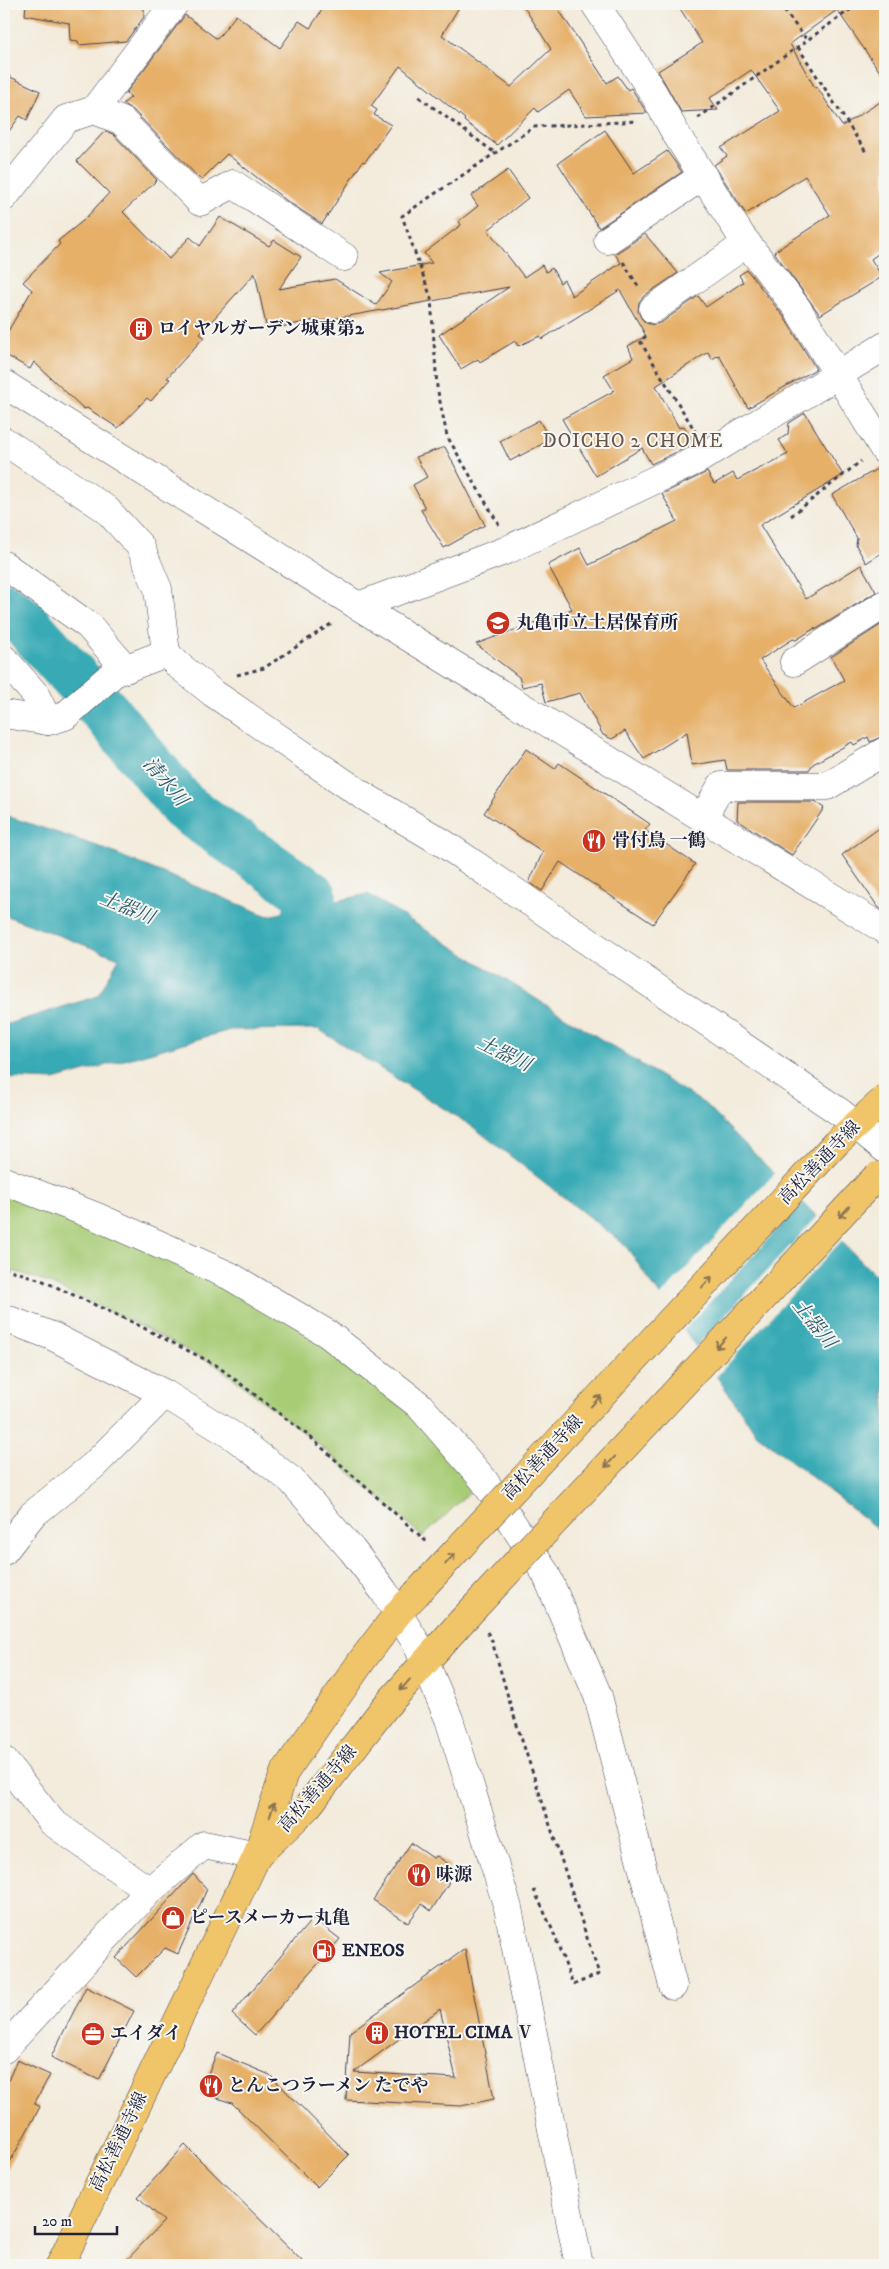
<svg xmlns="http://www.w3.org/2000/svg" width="889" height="2269" font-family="'IM FELL DW Pica','Noto Serif JP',serif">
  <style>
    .green { fill: #a8cc76; stroke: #657758 }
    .water { fill: #39aab5; stroke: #2e6678 }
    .pier { fill: #f3ebdb }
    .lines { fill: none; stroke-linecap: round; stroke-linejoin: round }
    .river { stroke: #39aab5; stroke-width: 50 }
    .building { fill: #e6b069; fill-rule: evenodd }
    .minor-casing { stroke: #414053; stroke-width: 29 }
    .major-casing { stroke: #414053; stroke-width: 29 }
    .path { stroke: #414053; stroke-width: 3; stroke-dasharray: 4 4; stroke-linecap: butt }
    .minor { stroke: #fff; stroke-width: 28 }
    .major { stroke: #f0c469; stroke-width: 28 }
    .major-bridge-casing { stroke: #414053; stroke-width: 29; stroke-linecap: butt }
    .major-bridge { stroke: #f0c469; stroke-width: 28 }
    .oneway { stroke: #897352 }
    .labels { text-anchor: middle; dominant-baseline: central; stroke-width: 4; stroke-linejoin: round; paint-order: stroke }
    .poi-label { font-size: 18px; font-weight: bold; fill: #22223b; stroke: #f6f6f2; text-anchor: start }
    .street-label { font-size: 18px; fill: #22223b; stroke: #f6f6f2 }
    .neighbourhood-label { font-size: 19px; letter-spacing: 1px; fill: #67544b; stroke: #f6f6f2 }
    .water-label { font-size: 19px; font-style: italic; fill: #2b586c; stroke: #f6f6f2 }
  </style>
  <rect width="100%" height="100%" fill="#f6f6f2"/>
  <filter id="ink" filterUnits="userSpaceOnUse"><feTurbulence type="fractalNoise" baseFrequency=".02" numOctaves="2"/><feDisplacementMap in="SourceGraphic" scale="10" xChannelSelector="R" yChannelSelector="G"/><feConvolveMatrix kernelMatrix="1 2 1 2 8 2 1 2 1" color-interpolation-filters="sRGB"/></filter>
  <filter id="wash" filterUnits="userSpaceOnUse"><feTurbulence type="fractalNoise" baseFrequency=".0096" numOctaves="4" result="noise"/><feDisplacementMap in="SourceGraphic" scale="20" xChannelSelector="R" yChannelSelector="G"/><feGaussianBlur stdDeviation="1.12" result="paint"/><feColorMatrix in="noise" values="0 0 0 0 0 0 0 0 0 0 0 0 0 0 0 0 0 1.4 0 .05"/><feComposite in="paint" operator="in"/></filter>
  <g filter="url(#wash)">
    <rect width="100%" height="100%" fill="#f3ebdb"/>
    <path class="green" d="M 4,1181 L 328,1334 L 483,1479 L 423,1537 L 310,1437 L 216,1365 L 132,1322 L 41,1280 L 4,1268 Z"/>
    <path class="water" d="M 4,815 L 97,846 L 268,916 L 368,894 L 705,1104 L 885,1285 L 885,1535 L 756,1433 L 625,1245 L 473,1127 L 318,1029 L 230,1030 L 54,1080 L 4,1078 L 4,1025 L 98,996 L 119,958 L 4,915 Z"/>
    <g class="pier">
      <path d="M 776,1172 L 804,1200 L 682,1332 L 659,1298 Z"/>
      <path d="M 819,1215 L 843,1239 L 715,1378 L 694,1349 Z"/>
    </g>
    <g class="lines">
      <path class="river" d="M 4,607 L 26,624 L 110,717 L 184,807 L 312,896 L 294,973"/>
    </g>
    <g id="blocks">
      <g class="building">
        <path d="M 26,4 L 144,4 L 144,17 L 126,41 L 79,45 L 78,41 L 70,40 L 69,23 L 25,15 Z"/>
        <path d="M 326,4 L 461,4 L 442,35 L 511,87 L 551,49 L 522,4 L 555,4 L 607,83 L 618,76 L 628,90 L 631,88 L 647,113 L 586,116 L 569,90 L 538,112 L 535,108 L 497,145 L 464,121 L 465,119 L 400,66 L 371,106 L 377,110 L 374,115 L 391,125 L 365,162 L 363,161 L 322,224 L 287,201 L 227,154 L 201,180 L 133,110 L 123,104 L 131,97 L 126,93 L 185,15 L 217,39 L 236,15 L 280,48 L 299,21 L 310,28 Z"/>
        <path d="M 677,4 L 885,4 L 885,79 L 837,10 L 790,44 L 815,88 L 817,87 L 842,126 L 885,99 L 885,249 L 871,259 L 882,277 L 820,315 L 774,252 L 830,215 L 805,176 L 746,214 L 714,165 L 727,156 L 721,148 L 780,111 L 751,70 L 710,98 L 718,110 L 681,112 L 658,71 L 702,43 Z"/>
        <path d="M 4,74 L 40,91 L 27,120 L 20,116 L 4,138 Z"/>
        <path d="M 605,130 L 634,173 L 667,151 L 682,172 L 599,228 L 558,163 Z"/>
        <path d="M 105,131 L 113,134 L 157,180 L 123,212 L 169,259 L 190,237 L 200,246 L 220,217 L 269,246 L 274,240 L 301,257 L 279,289 L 335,279 L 376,305 L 392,282 L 380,273 L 432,263 L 424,253 L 461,225 L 459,221 L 478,206 L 471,196 L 508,170 L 528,198 L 488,230 L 524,277 L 542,265 L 546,272 L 552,268 L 560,283 L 564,280 L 572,296 L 621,263 L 615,254 L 645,234 L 678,273 L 644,296 L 639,302 L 638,311 L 641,318 L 646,323 L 654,325 L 662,322 L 698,296 L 706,307 L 743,282 L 739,275 L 747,270 L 784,317 L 816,369 L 748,408 L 719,355 L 712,359 L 708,352 L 656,386 L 679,428 L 684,426 L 694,444 L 651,464 L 642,448 L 596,476 L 562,419 L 614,391 L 604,375 L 633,358 L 628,346 L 646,336 L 620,290 L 542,339 L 540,336 L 518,346 L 515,341 L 480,362 L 478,359 L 461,369 L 439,335 L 509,287 L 321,321 L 320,319 L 267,330 L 255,273 L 200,334 L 204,337 L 167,378 L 170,379 L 151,401 L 147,398 L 118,428 L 87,408 L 84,409 L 34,362 L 30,369 L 4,354 L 4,338 L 32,290 L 23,282 L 60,244 L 58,241 L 84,220 L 109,193 L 77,161 Z"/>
        <path d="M 805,413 L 843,475 L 760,525 L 806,599 L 861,565 L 876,592 L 815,630 L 815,628 L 796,640 L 793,639 L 760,660 L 794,708 L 844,680 L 831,657 L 885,622 L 885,735 L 870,742 L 868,737 L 854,745 L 852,742 L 813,764 L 809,770 L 727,770 L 725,760 L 692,765 L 687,732 L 644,759 L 625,731 L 612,739 L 603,735 L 580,693 L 546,702 L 541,683 L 522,687 L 519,677 L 476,644 L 572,609 L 548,565 L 580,548 L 589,565 L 677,521 L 662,494 L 707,472 L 714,484 L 733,473 L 737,480 L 788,454 L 779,440 L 788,434 L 789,423 Z"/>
        <path d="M 539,420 L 550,440 L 510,461 L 500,441 Z"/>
        <path d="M 445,447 L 485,525 L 444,548 L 421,510 L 425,508 L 413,485 L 427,477 L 416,457 Z"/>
        <path d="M 882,466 L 885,467 L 885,551 L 866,563 L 856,545 L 857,538 L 832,495 Z"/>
        <path d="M 526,749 L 555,769 L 559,763 L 650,824 L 645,830 L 695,864 L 653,924 L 560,862 L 542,891 L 529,882 L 543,852 L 484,813 Z"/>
        <path d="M 738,802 L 815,802 L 824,808 L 792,855 L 737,820 Z"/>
        <path d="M 885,824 L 885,912 L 878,907 L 842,855 Z"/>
        <path d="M 411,1843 L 433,1858 L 437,1856 L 450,1865 L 448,1884 L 431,1911 L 422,1904 L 408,1923 L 373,1900 Z"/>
        <path d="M 193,1874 L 207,1889 L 178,1954 L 165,1948 L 136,1977 L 116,1958 Z"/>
        <path d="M 313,1918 L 340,1939 L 255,2035 L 232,2014 Z"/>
        <path d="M 465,1949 L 494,2099 L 461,2106 L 346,2100 L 350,2032 ZM 440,2009 L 456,2078 L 354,2072 Z"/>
        <path d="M 86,1987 L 134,2011 L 99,2080 L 51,2057 Z"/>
        <path d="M 217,2053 L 270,2075 L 349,2155 L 317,2187 L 232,2103 L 200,2092 Z"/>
        <path d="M 17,2060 L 50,2075 L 34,2104 L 40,2107 L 4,2173 L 4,2090 Z"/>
        <path d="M 185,2145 L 306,2265 L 122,2265 L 164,2221 L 138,2197 Z"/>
      </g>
    </g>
  </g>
  <g filter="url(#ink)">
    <use href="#blocks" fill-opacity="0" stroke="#414053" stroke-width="1"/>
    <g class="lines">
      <g class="minor-casing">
        <g id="minor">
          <path d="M 595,4 L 654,94 L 676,134 L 742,237 L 797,308 L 885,451"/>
          <path d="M 94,110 L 122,121 L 200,202 L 233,184 L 344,257"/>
          <path d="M 4,197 L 66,119 L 94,110 L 174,4"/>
          <path d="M 608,240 L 703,176"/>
          <path d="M 653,309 L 747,243"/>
          <path d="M 4,384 L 358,606 L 885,930"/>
          <path d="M 4,441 L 106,509 L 140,546 L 158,589 L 166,653"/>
          <path d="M 4,565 L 89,626 L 126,669"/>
          <path d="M 358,606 L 507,550 L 699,459 L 885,346"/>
          <path d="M 4,659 L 35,694 L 48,721"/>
          <path d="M 794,662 L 885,604"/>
          <path d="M 4,714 L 48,721 L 65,716 L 114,673 L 166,653 L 178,665 L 213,693 L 362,795 L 443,843 L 841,1113 L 885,1149"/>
          <path d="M 703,818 L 721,786 L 827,786 L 885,751"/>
          <path d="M 4,1181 L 95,1216 L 230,1276 L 328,1334 L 419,1405 L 483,1479 L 546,1574 L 598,1696 L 673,1986"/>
          <path d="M 4,1318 L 52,1336 L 165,1394 L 233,1436 L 291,1480 L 352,1550 L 383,1590 L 417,1644 L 449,1719 L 508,1908 L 579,2265"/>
          <path d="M 4,1551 L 32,1515 L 93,1466 L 165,1394"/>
          <path d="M 4,1761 L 52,1822 L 149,1891"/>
          <path d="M 4,2049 L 149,1891 L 204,1845 L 257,1856"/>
        </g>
      </g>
      <g class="major-casing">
        <g id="major">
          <path d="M 836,1143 L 885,1099"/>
          <path d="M 260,1853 L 308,1806 L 385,1707 L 461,1622"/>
          <path d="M 60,2265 L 257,1856 L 284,1773 L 363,1659 L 398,1613 L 416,1594"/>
        </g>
      </g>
      <g class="path">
        <path d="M 779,4 L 807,40"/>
        <path d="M 798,47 L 866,152"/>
        <path d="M 419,97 L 495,153"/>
        <path d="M 698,118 L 858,4"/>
        <path d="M 623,262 L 638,286"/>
        <path d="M 646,336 L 640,341 L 695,431"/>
        <path d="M 791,516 L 861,461"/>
        <path d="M 499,525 L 447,436 L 437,387 L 431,298 L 402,216 L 534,127 L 637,121"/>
        <path d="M 237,675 L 264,668 L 334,622"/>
        <path d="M 4,1268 L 41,1280 L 132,1322 L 216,1365 L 310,1437 L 427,1542"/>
        <path d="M 487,1632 L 492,1641 L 511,1707 L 599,1974 L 573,1985 L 552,1929 L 534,1890"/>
      </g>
      <use href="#minor" class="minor"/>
      <use href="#major" class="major"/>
      <g class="major-bridge-casing">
        <g id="major-bridge">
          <path d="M 416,1594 L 836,1143"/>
          <path d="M 461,1622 L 877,1176"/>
        </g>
      </g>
      <use href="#major-bridge" class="major-bridge"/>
    </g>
    <defs><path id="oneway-shaft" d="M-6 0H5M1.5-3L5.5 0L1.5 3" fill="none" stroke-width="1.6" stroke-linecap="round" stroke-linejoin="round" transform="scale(1.25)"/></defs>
    <g class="oneway">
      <use href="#oneway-shaft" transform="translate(844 1212) rotate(133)"/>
      <use href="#oneway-shaft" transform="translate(707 1282) rotate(-47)"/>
      <use href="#oneway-shaft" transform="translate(721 1343) rotate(133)"/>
      <use href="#oneway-shaft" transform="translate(596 1401) rotate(-47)"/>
      <use href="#oneway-shaft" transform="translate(610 1462) rotate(133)"/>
      <use href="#oneway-shaft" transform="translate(450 1559) rotate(-47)"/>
      <use href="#oneway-shaft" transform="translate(405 1685) rotate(131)"/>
      <use href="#oneway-shaft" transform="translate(272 1810) rotate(-72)"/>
    </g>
  </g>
  <defs>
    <g id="building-disc" transform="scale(1.25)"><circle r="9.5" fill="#c8321e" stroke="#f6f6f2"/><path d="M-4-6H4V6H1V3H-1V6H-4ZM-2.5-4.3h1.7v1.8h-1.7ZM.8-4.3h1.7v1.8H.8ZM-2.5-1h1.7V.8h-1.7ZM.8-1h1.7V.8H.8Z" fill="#fff"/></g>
    <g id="school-disc" transform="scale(1.25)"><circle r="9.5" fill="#c8321e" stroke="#f6f6f2"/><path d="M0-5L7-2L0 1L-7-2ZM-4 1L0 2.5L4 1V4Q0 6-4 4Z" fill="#fff"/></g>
    <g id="restaurant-disc" transform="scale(1.25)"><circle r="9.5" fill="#c8321e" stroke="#f6f6f2"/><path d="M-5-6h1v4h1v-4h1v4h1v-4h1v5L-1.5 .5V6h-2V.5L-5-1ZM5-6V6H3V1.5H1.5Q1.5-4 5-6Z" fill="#fff"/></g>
    <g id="shop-disc" transform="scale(1.25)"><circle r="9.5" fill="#c8321e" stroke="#f6f6f2"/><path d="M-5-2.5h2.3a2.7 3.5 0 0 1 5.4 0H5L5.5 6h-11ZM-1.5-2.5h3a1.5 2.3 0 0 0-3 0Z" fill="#fff"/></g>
    <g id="fuel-disc" transform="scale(1.25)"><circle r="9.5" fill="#c8321e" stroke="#f6f6f2"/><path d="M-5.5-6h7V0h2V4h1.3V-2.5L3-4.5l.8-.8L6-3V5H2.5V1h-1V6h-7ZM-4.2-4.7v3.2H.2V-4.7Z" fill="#fff"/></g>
    <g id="office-disc" transform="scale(1.25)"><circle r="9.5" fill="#c8321e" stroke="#f6f6f2"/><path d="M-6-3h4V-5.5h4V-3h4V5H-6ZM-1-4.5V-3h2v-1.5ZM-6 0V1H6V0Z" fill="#fff"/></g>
  </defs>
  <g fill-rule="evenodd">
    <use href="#building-disc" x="141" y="329"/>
    <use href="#school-disc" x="498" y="623"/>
    <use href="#restaurant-disc" x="594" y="841"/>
    <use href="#restaurant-disc" x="419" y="1875"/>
    <use href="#shop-disc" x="173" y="1918"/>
    <use href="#fuel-disc" x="324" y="1951"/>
    <use href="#building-disc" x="377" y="2033"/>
    <use href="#office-disc" x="93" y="2034"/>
    <use href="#restaurant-disc" x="211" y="2086"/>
  </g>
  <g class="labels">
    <g class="poi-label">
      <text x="158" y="329">ロイヤルガーデン城東第2</text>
      <text x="516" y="623">丸亀市立土居保育所</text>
      <text x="612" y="841">骨付鳥 一鶴</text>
      <text x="436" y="1875">味源</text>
      <text x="190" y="1918">ピースメーカー丸亀</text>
      <text x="342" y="1951">ENEOS</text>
      <text x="394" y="2033">HOTEL CIMA Ⅴ</text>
      <text x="110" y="2034">エイダイ</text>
      <text x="228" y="2086">とんこつラーメン たでや</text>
    </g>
    <g class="street-label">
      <text transform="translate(820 1163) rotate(-46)">高松善通寺線</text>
      <text transform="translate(543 1458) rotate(-47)">高松善通寺線</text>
      <text transform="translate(318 1789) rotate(-49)">高松善通寺線</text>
      <text transform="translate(119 2142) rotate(-64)">高松善通寺線</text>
    </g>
    <g class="neighbourhood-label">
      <text x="633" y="441">DOICHO 2 CHOME</text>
    </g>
    <g class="water-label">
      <text transform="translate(165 782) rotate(50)">清水川</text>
      <text transform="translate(127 908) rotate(22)">土器川</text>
      <text transform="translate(504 1054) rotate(26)">土器川</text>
      <text transform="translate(814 1324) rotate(51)">土器川</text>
    </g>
  </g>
  <rect width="889" height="2269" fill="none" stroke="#f6f6f2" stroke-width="20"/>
  <path d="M35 2226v8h82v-8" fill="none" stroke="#22223b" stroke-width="2.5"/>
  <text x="42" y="2226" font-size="15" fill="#22223b" stroke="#f6f6f2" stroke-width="4" paint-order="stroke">20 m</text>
</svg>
